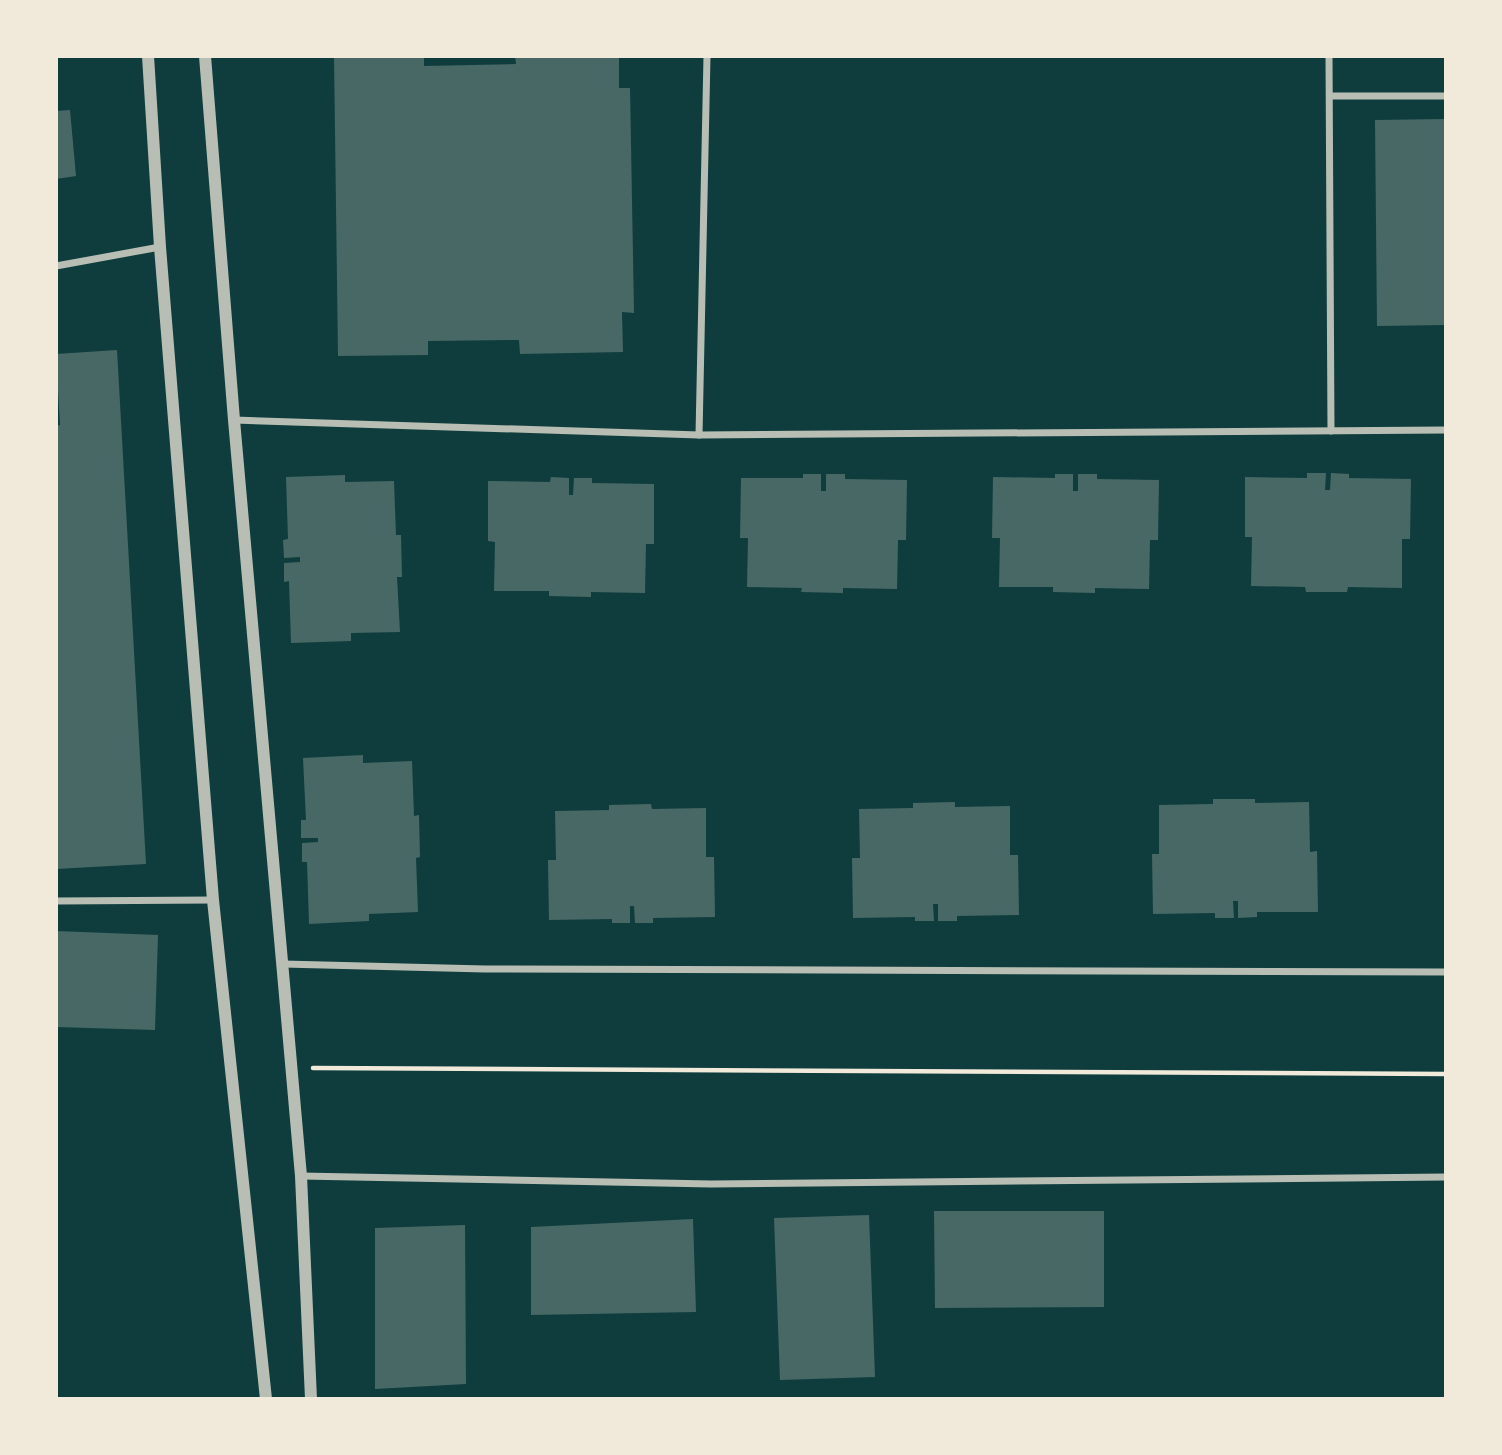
<svg xmlns="http://www.w3.org/2000/svg" width="1502" height="1455" font-family="Arial,sans-serif">
  <style>
    .building { fill: #486865 }
    .lines { fill: none; stroke-linecap: round; stroke-linejoin: round }
    .path { stroke: #f1e9da; stroke-width: 4.5 }
    .minor { stroke: #b8beb3; stroke-width: 7 }
    .tertiary { stroke: #b8beb3; stroke-width: 12 }
  </style>
  <rect width="100%" height="100%" fill="#0f3d3e"/>
  <g class="building">
    <path d="M 334,56 L 424,56 L 424,66 L 516,64 L 515,56 L 619,56 L 619,88 L 630,88 L 634,313 L 622,312 L 623,352 L 520,354 L 519,340 L 428,341 L 428,355 L 338,356 Z"/>
    <path d="M 70,110 L 76,176 L 56,179 L 56,111 Z"/>
    <path d="M 1446,119 L 1446,325 L 1377,326 L 1375,120 Z"/>
    <path d="M 117,350 L 146,864 L 56,869 L 56,426 L 60,425 L 56,354 Z"/>
    <path d="M 1307,473 L 1326,473 L 1325,490 L 1330,490 L 1331,473 L 1349,474 L 1349,478 L 1411,479 L 1410,539 L 1402,539 L 1402,588 L 1348,587 L 1347,592 L 1306,592 L 1305,587 L 1251,586 L 1252,537 L 1245,537 L 1245,477 L 1307,478 Z"/>
    <path d="M 803,474 L 821,474 L 821,491 L 826,491 L 826,474 L 845,474 L 845,479 L 907,480 L 906,540 L 898,540 L 897,589 L 843,588 L 843,593 L 801,592 L 802,588 L 747,587 L 748,538 L 740,538 L 741,478 L 803,478 Z"/>
    <path d="M 1055,474 L 1073,474 L 1073,491 L 1078,491 L 1078,474 L 1097,474 L 1097,479 L 1159,480 L 1158,540 L 1150,540 L 1149,589 L 1095,588 L 1095,593 L 1053,592 L 1053,587 L 999,587 L 1000,538 L 992,538 L 993,477 L 1055,478 Z"/>
    <path d="M 345,475 L 345,482 L 394,481 L 396,535 L 401,535 L 402,577 L 397,577 L 400,632 L 351,633 L 351,641 L 291,643 L 289,581 L 284,582 L 284,563 L 300,562 L 300,557 L 284,558 L 283,540 L 288,539 L 286,477 Z"/>
    <path d="M 551,477 L 569,478 L 569,495 L 573,495 L 574,478 L 592,478 L 592,483 L 654,484 L 654,544 L 646,544 L 645,593 L 591,592 L 591,597 L 549,596 L 549,591 L 494,591 L 495,542 L 488,541 L 488,481 L 550,482 Z"/>
    <path d="M 363,755 L 363,763 L 412,761 L 414,816 L 419,815 L 420,857 L 416,858 L 418,912 L 369,914 L 369,921 L 309,924 L 307,862 L 302,862 L 302,843 L 318,842 L 318,838 L 301,838 L 301,820 L 306,820 L 303,758 Z"/>
    <path d="M 1213,799 L 1255,799 L 1255,803 L 1309,802 L 1310,852 L 1317,851 L 1318,912 L 1257,912 L 1257,917 L 1238,918 L 1238,901 L 1233,901 L 1234,918 L 1215,918 L 1215,913 L 1153,914 L 1152,854 L 1159,854 L 1159,805 L 1213,804 Z"/>
    <path d="M 955,802 L 955,807 L 1010,806 L 1010,855 L 1018,855 L 1019,915 L 957,916 L 957,921 L 938,921 L 938,904 L 933,904 L 934,921 L 915,921 L 915,917 L 853,918 L 852,858 L 860,858 L 859,809 L 913,808 L 913,803 Z"/>
    <path d="M 651,804 L 652,809 L 706,808 L 706,857 L 714,857 L 715,917 L 653,918 L 653,923 L 635,923 L 634,906 L 630,906 L 630,923 L 612,923 L 612,919 L 549,920 L 548,860 L 556,860 L 555,811 L 609,810 L 609,805 Z"/>
    <path d="M 56,931 L 158,935 L 155,1030 L 56,1027 Z"/>
    <path d="M 934,1211 L 1104,1211 L 1104,1307 L 935,1308 Z"/>
    <path d="M 869,1215 L 875,1377 L 780,1380 L 774,1218 Z"/>
    <path d="M 693,1219 L 696,1312 L 531,1315 L 531,1227 Z"/>
    <path d="M 465,1225 L 466,1384 L 375,1389 L 375,1228 Z"/>
  </g>
  <g class="lines">
    <path class="path" d="M 313,1068 L 1446,1074"/>
    <g class="minor">
      <path d="M 1329,56 L 1331,431"/>
      <path d="M 1332,96 L 1446,96"/>
      <path d="M 56,266 L 160,247"/>
      <path d="M 234,420 L 699,435 L 1446,430"/>
      <path d="M 699,435 L 707,56"/>
      <path d="M 56,901 L 213,900"/>
      <path d="M 283,964 L 485,969 L 1446,972"/>
      <path d="M 301,1176 L 711,1184 L 1446,1177"/>
    </g>
    <g class="tertiary">
      <path d="M 148,56 L 160,247 L 213,900 L 266,1399"/>
      <path d="M 205,56 L 234,420 L 301,1176 L 311,1399"/>
    </g>
  </g>
  <rect width="1502" height="1455" fill="none" stroke="#f1e9da" stroke-width="116"/>
</svg>
